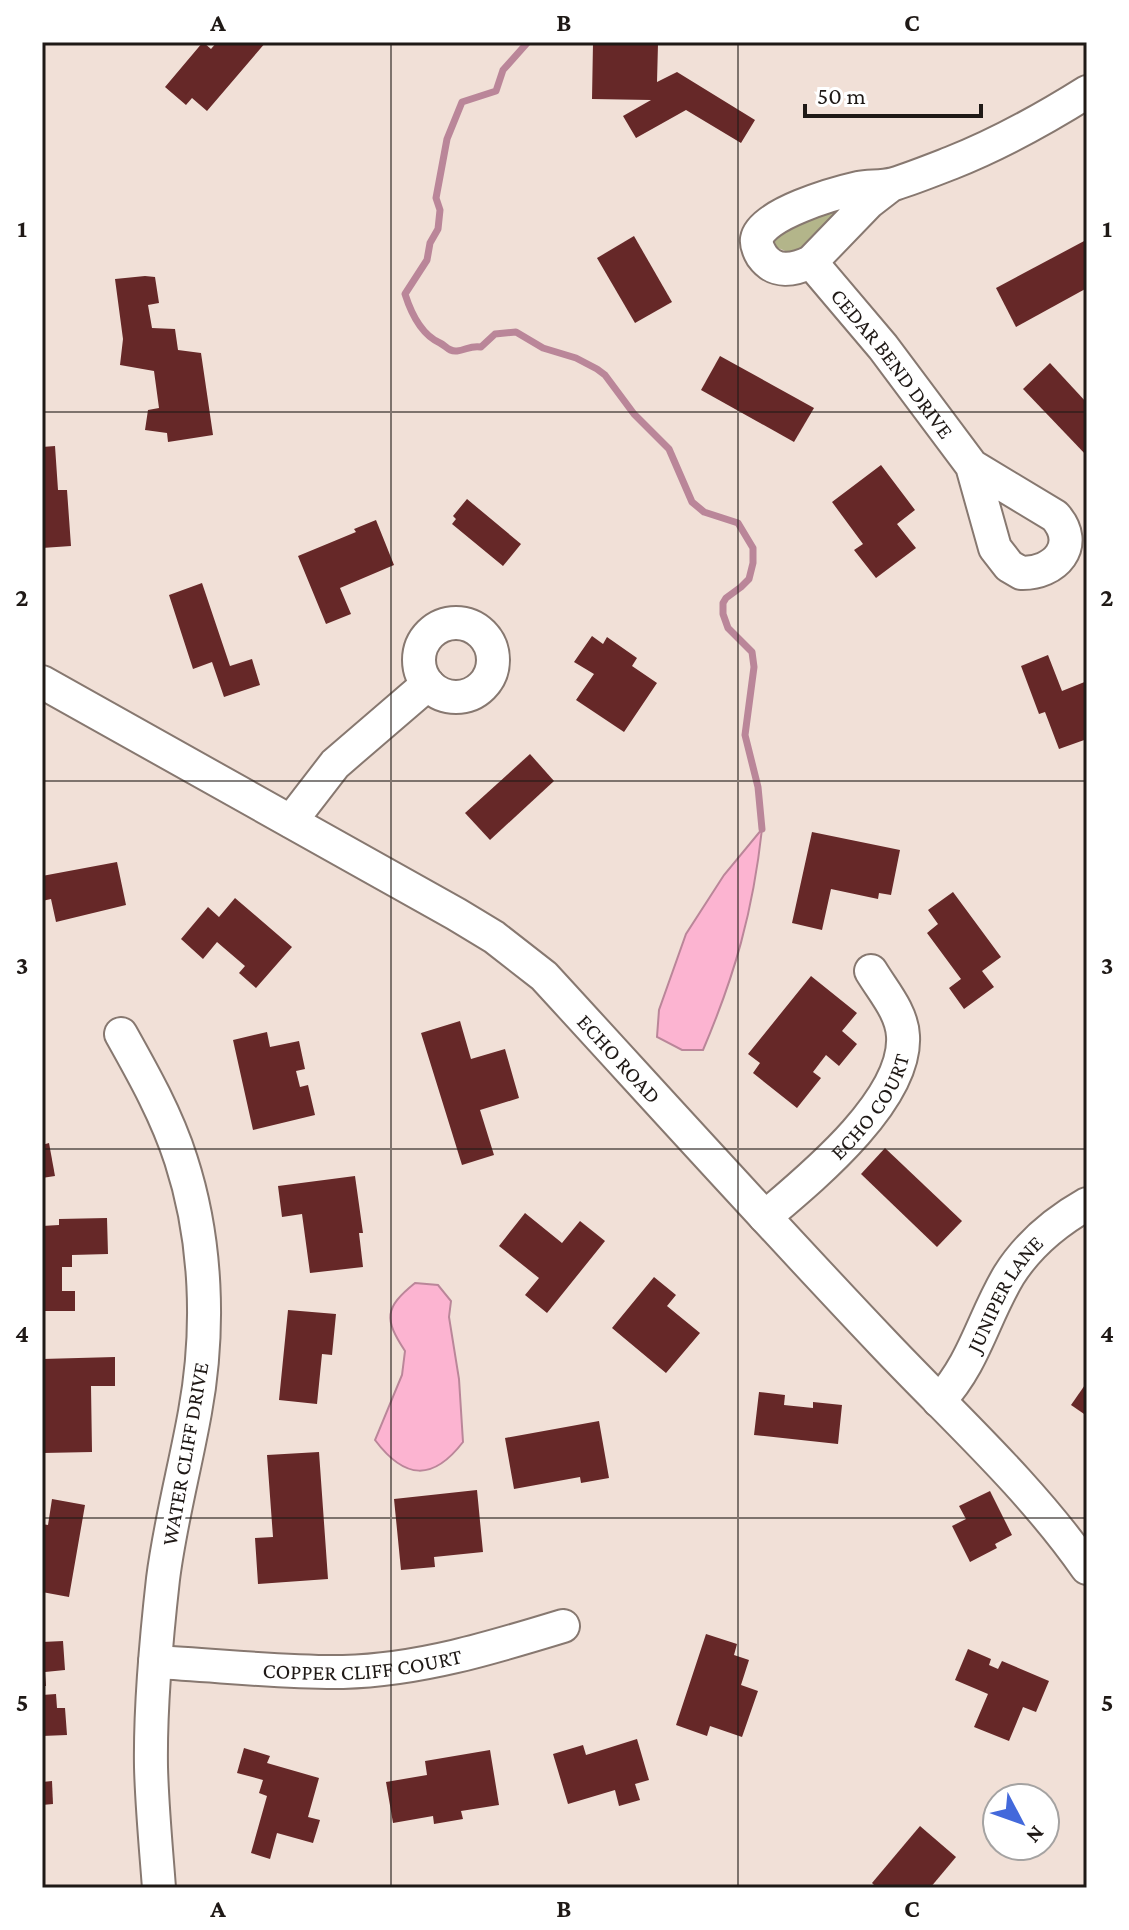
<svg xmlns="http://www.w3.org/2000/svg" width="1129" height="1930" font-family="'Crimson Pro',serif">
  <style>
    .green { fill: #b3b58a }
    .water { fill: #fcb4d1; stroke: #ba8699; stroke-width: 2 }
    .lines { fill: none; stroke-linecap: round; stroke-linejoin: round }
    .stream { stroke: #ba8699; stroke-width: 7 }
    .building { fill: #662828 }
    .minor-casing { stroke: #877870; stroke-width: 36 }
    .minor { stroke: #fff; stroke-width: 32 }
    .grid { fill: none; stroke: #1f1916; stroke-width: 2; stroke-opacity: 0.55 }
    .labels { text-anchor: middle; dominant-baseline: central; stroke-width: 8; stroke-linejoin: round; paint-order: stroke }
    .street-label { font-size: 22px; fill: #1f1916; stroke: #fff }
    .neatline { fill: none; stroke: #1f1916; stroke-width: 3 }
    .grid-label { font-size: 26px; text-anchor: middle; font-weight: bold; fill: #1f1916 }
  </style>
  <rect width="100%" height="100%" fill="#f1e0d7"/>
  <path class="green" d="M 837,206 L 842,210 L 807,246 L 790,253 L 776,247 L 774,237 L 777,233 Z"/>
  <g class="water">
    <path d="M 762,829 C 753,911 735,975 703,1050 L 682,1050 L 657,1037 L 659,1010 L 686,934 L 724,875 Z"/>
    <path d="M 415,1283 L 438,1285 L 451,1301 L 449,1317 L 459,1379 L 463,1442 C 433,1481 405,1480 375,1440 L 402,1375 L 405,1351 C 384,1319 384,1308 415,1283 Z"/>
  </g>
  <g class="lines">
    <path class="stream" d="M 528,42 L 503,70 L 496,91 L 462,102 L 447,139 L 436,198 L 440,210 L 438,229 L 430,243 L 427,260 L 405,294 C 411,313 422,335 440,343 C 446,346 449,352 457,351 C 466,350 471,345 481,347 L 495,334 L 516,332 L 543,348 L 576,358 L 597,369 L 605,375 L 634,414 L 669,449 L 692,502 L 704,512 L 738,523 L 753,548 L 753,563 L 749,579 L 741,587 L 726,598 L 723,603 L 723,614 L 728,628 L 752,652 L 754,667 L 745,735 L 758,787 L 762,829"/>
  </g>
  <g class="building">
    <path d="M 203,42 L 211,49 L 217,42 L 266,42 L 207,111 L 192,98 L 186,105 L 165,87 Z"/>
    <path d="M 593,43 L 658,44 L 657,82 L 677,72 L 755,120 L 741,143 L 686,110 L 636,138 L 623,116 L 651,100 L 592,99 Z"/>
    <path d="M 634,236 L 672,302 L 635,323 L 597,258 Z"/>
    <path d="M 1086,240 L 1087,288 L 1016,327 L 996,288 Z"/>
    <path d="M 145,276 L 155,277 L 159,303 L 148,305 L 152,328 L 175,329 L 178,350 L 201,353 L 213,435 L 168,442 L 167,433 L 145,430 L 148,410 L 159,408 L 154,371 L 120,365 L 123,339 L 115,279 Z"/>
    <path d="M 720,356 L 814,408 L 794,442 L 701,390 Z"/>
    <path d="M 1050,363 L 1087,403 L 1087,456 L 1023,389 Z"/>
    <path d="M 55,446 L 58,490 L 67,490 L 71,546 L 42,548 L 42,447 Z"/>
    <path d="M 881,465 L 915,510 L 897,524 L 916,548 L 876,578 L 854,550 L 863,544 L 832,502 Z"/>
    <path d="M 467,499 L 521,544 L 503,566 L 452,524 L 456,519 L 453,516 Z"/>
    <path d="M 376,520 L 394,565 L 340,588 L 351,614 L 326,624 L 298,556 L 356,532 L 354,529 Z"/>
    <path d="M 202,583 L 230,666 L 252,659 L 260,685 L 224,697 L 212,662 L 193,669 L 169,595 Z"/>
    <path d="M 592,636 L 603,644 L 607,637 L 637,658 L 632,666 L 657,683 L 624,732 L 576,700 L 594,674 L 574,662 Z"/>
    <path d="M 1048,655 L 1062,691 L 1087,681 L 1087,739 L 1059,749 L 1045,712 L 1039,714 L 1021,666 Z"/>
    <path d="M 530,754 L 554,781 L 490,840 L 465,813 Z"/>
    <path d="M 812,832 L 900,850 L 891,895 L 879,893 L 878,899 L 831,889 L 822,930 L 792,923 Z"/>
    <path d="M 117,862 L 126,905 L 56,922 L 51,899 L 42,901 L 42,876 Z"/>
    <path d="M 953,892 L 1001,957 L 982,971 L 994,987 L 964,1009 L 949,988 L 961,979 L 927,933 L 938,924 L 928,910 Z"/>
    <path d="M 235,898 L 292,947 L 256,988 L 239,973 L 245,966 L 217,942 L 203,959 L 181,939 L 208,907 L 219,917 Z"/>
    <path d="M 811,976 L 857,1013 L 842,1031 L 857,1044 L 839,1066 L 826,1055 L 813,1072 L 821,1078 L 797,1108 L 753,1073 L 760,1063 L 748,1054 Z"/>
    <path d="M 460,1021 L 471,1059 L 505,1049 L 519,1098 L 480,1110 L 494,1155 L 462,1165 L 421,1033 Z"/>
    <path d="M 267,1032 L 270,1047 L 299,1041 L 305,1069 L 296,1071 L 300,1087 L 308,1085 L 315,1115 L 253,1130 L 233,1040 Z"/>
    <path d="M 49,1143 L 55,1176 L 42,1178 L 42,1145 Z"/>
    <path d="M 885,1148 L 962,1221 L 937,1247 L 861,1174 Z"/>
    <path d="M 355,1176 L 363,1233 L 359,1233 L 363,1267 L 310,1273 L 302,1214 L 282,1217 L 278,1186 Z"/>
    <path d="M 525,1213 L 562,1243 L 580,1221 L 605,1241 L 547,1313 L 525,1295 L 539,1278 L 499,1246 Z"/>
    <path d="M 107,1218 L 108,1254 L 72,1255 L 72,1267 L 62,1267 L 62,1291 L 75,1291 L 75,1311 L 42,1311 L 42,1226 L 59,1225 L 59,1219 Z"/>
    <path d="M 654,1277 L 676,1295 L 667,1306 L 700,1333 L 666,1373 L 612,1328 Z"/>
    <path d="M 288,1310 L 336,1314 L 332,1355 L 322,1354 L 317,1404 L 279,1400 Z"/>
    <path d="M 115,1357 L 115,1386 L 91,1386 L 92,1452 L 43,1453 L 42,1359 Z"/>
    <path d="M 1087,1382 L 1087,1416 L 1071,1405 Z"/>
    <path d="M 759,1392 L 785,1395 L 784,1405 L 813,1408 L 813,1402 L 842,1405 L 838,1444 L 754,1435 Z"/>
    <path d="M 599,1421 L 609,1478 L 581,1483 L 580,1477 L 514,1489 L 505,1438 Z"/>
    <path d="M 319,1452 L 328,1579 L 258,1584 L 255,1538 L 273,1537 L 267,1455 Z"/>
    <path d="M 477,1490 L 483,1552 L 434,1557 L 435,1567 L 401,1570 L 394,1499 Z"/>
    <path d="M 990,1491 L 1012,1535 L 995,1544 L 997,1548 L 970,1562 L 952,1526 L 966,1519 L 959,1506 Z"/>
    <path d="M 52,1499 L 85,1505 L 69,1597 L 42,1592 L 42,1524 L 48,1525 Z"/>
    <path d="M 706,1634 L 737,1644 L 734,1655 L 749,1660 L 741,1685 L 758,1691 L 742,1737 L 710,1726 L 707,1736 L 676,1725 Z"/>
    <path d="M 63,1641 L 65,1670 L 45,1672 L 46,1686 L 42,1686 L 42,1642 Z"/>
    <path d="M 968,1649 L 991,1659 L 989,1665 L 998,1669 L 1002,1661 L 1049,1681 L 1036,1712 L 1023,1707 L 1009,1741 L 974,1727 L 988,1694 L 955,1680 Z"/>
    <path d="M 56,1694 L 57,1708 L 65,1708 L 67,1735 L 42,1736 L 42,1695 Z"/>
    <path d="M 637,1739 L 649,1780 L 635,1784 L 640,1800 L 619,1806 L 615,1790 L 568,1804 L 553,1754 L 583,1745 L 586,1755 Z"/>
    <path d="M 244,1748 L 270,1756 L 267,1763 L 319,1778 L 308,1817 L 320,1820 L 313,1843 L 277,1833 L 270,1859 L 251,1853 L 267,1796 L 259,1793 L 263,1780 L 237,1773 Z"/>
    <path d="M 490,1750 L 499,1805 L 461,1811 L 463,1819 L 434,1824 L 433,1816 L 393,1823 L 386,1782 L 427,1775 L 425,1761 Z"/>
    <path d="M 52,1781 L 53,1804 L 42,1805 L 42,1782 Z"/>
    <path d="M 920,1826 L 956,1857 L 930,1888 L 877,1888 L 872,1883 Z"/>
  </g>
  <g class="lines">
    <g class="minor-casing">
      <g id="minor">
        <path d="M 891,185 L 869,202 L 811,262 C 794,270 775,274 762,256 C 759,251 756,245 757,239 C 761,214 836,193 858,188 C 870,186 882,187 894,184 C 913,178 933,170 951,163 C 999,144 1044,119 1087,92"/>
        <path id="s1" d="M 811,262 L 883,347 L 972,466 L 995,548 L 1009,566 L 1021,573 C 1055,574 1081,545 1055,516 L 972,466"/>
        <circle cx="456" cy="660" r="37"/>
        <path id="s2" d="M 42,682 L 456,914 L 494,937 L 544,976 C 657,1099 768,1222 883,1343 C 952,1416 1029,1485 1087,1568"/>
        <path d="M 291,821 L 335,764 L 428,684"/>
        <path d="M 121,1034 C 144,1075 167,1116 181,1160 C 207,1240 210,1330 195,1412 C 185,1468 170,1523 163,1579 C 156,1641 150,1704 151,1767 C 152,1807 156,1848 159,1888"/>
        <path id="s3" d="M 765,1217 C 810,1179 907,1100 903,1036 C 902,1012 883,991 871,971"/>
        <path id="s4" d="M 939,1401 C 975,1362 983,1318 1009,1275 C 1028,1245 1057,1221 1087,1204"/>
        <path id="s5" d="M 155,1662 C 217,1665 281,1673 343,1672 C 419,1670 491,1648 563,1626"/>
      </g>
    </g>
    <use href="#minor" class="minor"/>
  </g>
  <path class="grid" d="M 391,42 L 391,1888M 738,42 L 738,1888M 42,412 L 1087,412M 42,781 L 1087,781M 42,1149 L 1087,1149M 42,1518 L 1087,1518"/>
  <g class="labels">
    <g class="street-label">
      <text stroke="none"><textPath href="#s1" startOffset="130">CEDAR BEND DRIVE</textPath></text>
      <text stroke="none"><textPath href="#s2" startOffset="694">ECHO ROAD</textPath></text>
      <text stroke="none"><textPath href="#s3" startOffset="154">ECHO COURT</textPath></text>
      <text stroke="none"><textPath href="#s4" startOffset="126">JUNIPER LANE</textPath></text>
      <text transform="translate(185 1454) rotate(-80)">WATER CLIFF DRIVE</text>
      <text stroke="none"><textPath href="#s5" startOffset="208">COPPER CLIFF COURT</textPath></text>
    </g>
  </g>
  <rect width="1129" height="1930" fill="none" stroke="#ffffff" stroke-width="88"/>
  <g transform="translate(1021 1822) rotate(131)"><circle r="38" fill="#ffffff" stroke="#a5a3a2" stroke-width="2"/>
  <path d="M0-6L14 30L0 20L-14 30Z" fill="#4369db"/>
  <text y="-12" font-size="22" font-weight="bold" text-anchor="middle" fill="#1f1916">N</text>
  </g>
  <path d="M805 104v12h176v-12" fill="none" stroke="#1f1916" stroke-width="4"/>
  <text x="817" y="104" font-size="24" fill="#1f1916" stroke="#ffffff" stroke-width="6" paint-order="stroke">50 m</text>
  <rect x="44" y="44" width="1041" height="1842" class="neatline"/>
  <g class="grid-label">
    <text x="218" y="31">A</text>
    <text x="564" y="31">B</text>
    <text x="912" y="31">C</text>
    <text x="22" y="237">1</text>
    <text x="1107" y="237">1</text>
    <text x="22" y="606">2</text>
    <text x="1107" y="606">2</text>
    <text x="22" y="974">3</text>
    <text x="1107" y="974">3</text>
    <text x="22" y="1342">4</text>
    <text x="1107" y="1342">4</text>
    <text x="22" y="1711">5</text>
    <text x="1107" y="1711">5</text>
    <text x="218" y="1917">A</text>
    <text x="564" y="1917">B</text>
    <text x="912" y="1917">C</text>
  </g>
</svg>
